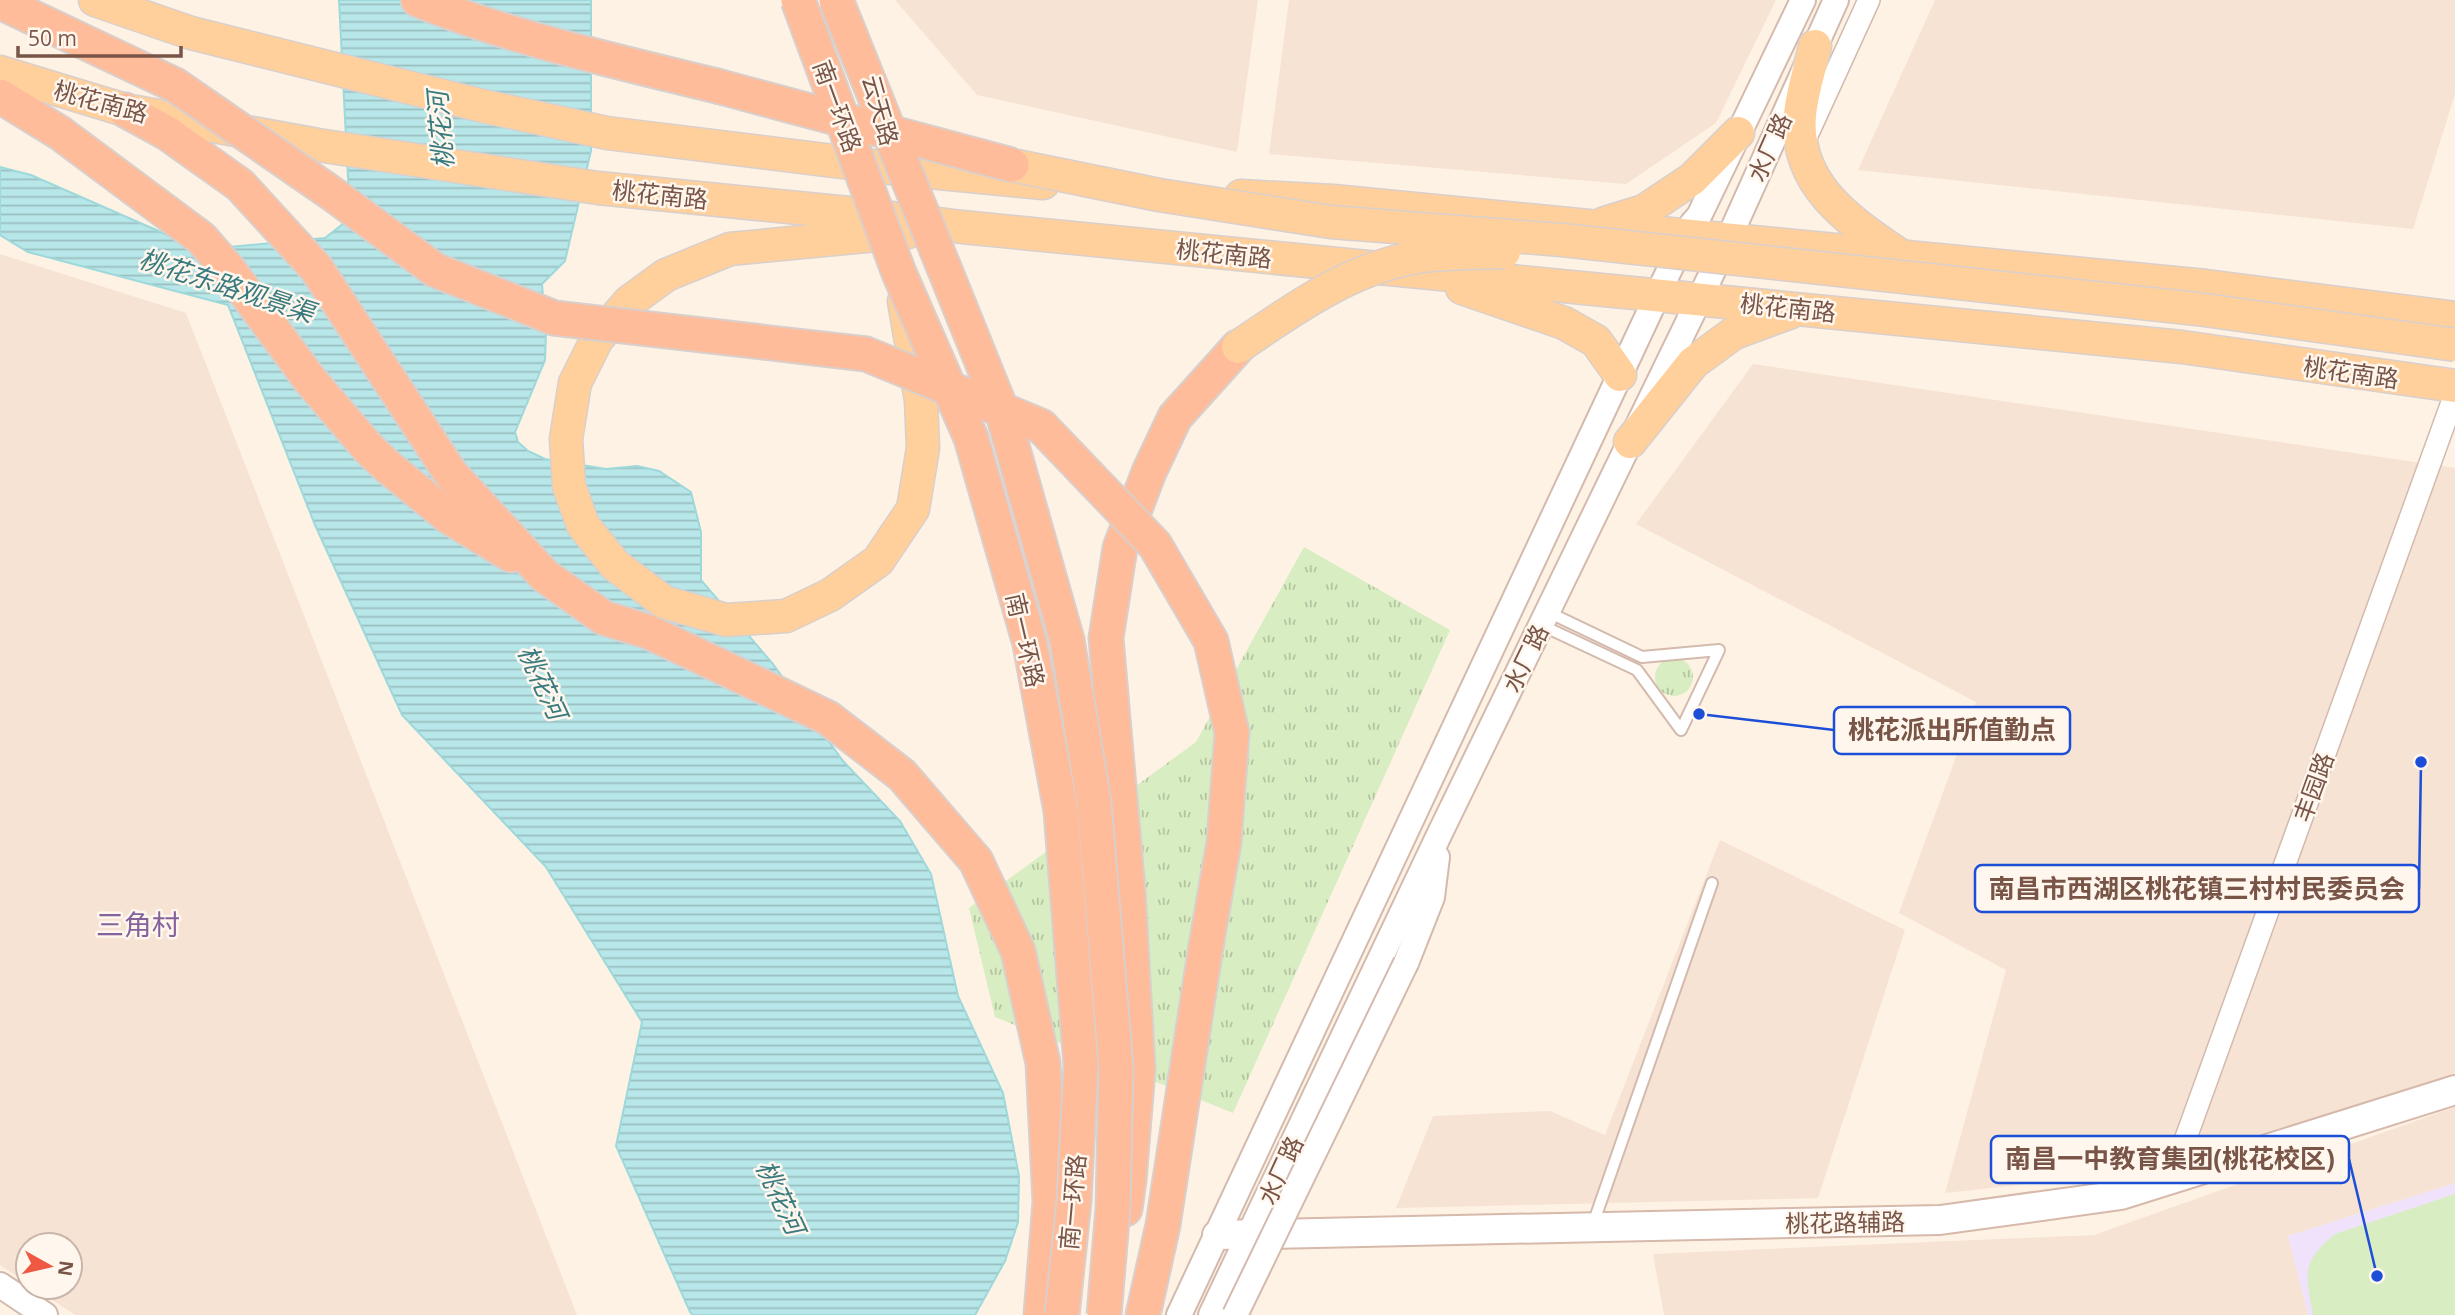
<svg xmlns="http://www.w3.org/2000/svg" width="2455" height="1315" font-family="'Open Sans','Noto Sans SC',sans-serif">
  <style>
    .residential { fill: #f6e3d3 }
    .education { fill: #efe2fa }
    .grass { fill: url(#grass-tufts) }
    .park { fill: #d8edc2 }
    .water { fill: url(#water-rules); stroke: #9dd8db; stroke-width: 2 }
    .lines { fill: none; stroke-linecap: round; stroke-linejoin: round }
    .service-casing { stroke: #d3baad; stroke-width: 14 }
    .minor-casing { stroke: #d3baad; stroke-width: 24 }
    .tertiary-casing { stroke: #d3baad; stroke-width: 28 }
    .secondary-casing { stroke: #d6b9aa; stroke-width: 32 }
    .primary-casing { stroke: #d9cfcc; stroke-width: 35 }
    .trunk-casing { stroke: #d9cfcc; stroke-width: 37 }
    .service { stroke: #fff; stroke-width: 10 }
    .minor { stroke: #fff; stroke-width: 21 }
    .tertiary { stroke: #fff; stroke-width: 24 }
    .secondary { stroke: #fff; stroke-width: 28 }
    .primary { stroke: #ffd09b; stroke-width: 32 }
    .trunk { stroke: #febc9a; stroke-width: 33 }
    .tertiary-bridge-casing { stroke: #d3baad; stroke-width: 28; stroke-linecap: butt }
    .primary-bridge-casing { stroke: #d9cfcc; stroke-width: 35; stroke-linecap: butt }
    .trunk-bridge-casing { stroke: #d9cfcc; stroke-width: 37; stroke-linecap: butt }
    .tertiary-bridge { stroke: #fff; stroke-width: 24 }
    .primary-bridge { stroke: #ffd09b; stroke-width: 32 }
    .trunk-bridge { stroke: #febc9a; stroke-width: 33 }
    .labels { text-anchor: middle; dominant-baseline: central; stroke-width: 5; stroke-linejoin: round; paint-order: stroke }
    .street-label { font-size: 24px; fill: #795548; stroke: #fff6ed }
    .water-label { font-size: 26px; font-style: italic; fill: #3a7b7f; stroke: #fff6ed }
    .quarter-label { font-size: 28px; fill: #84639d; stroke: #fff6ed }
    .leader { fill: none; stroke: #1d4ed8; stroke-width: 2.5 }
    .callout-dot { fill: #1d4ed8; stroke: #fff6ed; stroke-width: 2.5 }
    .callout { fill: #fff6ed; stroke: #1d4ed8; stroke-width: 2.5 }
    .callout-label { font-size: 26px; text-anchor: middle; font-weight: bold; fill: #795548 }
  </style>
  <defs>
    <pattern id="grass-tufts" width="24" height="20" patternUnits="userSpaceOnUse" patternTransform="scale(1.75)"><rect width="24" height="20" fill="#d8edc2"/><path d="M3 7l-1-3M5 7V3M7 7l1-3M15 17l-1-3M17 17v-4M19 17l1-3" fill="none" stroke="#b4c3a0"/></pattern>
    <pattern id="water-rules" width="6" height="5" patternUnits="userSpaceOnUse" patternTransform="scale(1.75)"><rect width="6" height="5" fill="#b8e7e9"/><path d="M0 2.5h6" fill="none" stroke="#9abebf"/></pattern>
  </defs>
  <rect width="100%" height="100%" fill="#fef2e5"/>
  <g class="residential">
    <path d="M 895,0 L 1258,0 L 1237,152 L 977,95 Z"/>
    <path d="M 1289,0 L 1776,0 L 1716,123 L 1626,184 L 1269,154 Z"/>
    <path d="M 1935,0 L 2455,0 L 2455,94 L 2413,229 L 1858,170 Z"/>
    <path d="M 0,254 L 186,313 L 577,1315 L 75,1315 L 33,1287 L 70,1287 L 70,1245 L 28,1245 L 28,1284 L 0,1265 Z"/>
    <path d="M 1753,364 L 2455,468 L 2455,1080 L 2153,1170 L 1945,1193 L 2006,970 L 1899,913 L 1976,702 L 1636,524 Z"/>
    <path d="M 1720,840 L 1905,930 L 1818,1198 L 1396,1208 L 1433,1116 L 1550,1111 L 1605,1135 Z"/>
    <path d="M 2455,1107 L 2455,1183 L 2288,1236 L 2308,1315 L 1664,1315 L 1653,1254 L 2094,1235 Z"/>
  </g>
  <path class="education" d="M 2455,1183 L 2455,1315 L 2308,1315 L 2288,1236 Z"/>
  <g class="grass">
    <path d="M 1304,547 L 1450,630 L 1233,1113 L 995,1017 L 969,908 L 1196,742 Z"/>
    <circle cx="1674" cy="677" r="19"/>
  </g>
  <path class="park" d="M 2455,1194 L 2455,1315 L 2313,1315 C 2306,1275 2300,1263 2335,1234 Z"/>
  <path class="water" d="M 339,0 L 591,0 L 591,151 L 565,261 L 542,284 L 546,334 L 545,360 L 515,432 L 518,442 L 528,451 L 545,459 L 606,469 L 637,466 L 659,471 L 691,492 L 701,532 L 701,580 L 773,664 L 843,761 L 900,821 L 931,874 L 958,996 L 1003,1093 L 1019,1176 L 1018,1222 L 1005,1261 L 975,1315 L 693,1315 L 690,1312 L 616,1146 L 642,1022 L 546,867 L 402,715 L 315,525 L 228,305 L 28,252 L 0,235 L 0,167 L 31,175 L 188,244 L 229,247 L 325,238 L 344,223 L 349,197 Z"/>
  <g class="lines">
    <g class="service-casing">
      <g id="service">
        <path d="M 1541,625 L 1637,670 L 1681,730 L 1719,650 L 1642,657 L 1548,612"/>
        <path d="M 1593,1224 L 1712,883"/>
      </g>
    </g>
    <g class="minor-casing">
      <g id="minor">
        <path d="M 1804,142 L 1869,0"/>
        <path d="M 2171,1179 L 2455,394"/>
      </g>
    </g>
    <g class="tertiary-casing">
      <g id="tertiary">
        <path d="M 1406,963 L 1432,897 L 1437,857"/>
        <path d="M 0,1285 L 45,1315"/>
        <path d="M 1179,1315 L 1664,281 L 1692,224 L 1699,216 L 1803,0"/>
        <path d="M 1211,1315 L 1439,835 L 1728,240 L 1836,0"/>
      </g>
    </g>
    <g class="secondary-casing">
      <path id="secondary" d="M 1217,1235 L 1940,1220 L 2121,1195 L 2455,1090"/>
    </g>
    <g class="primary-casing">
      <g id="primary">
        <path d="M 95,0 L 191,33 L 483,106 L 607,133 L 898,169 L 1043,183"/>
        <path d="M 1815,46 C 1810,69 1802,92 1800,115 C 1794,184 1848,220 1898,254"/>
        <path d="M 0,72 L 125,110 L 318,145 L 598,188 L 869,215 L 962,227 L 2182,347 L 2455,386"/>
        <path d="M 1241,196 L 1333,201 L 2206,286 L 2455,318"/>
        <path d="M 1605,223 L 1644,211 L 1692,179 L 1738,133"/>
        <path d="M 1462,288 L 1564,323 L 1596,341 L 1620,375"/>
        <path d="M 904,301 L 921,400 L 923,448 L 913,509 L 878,561 L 830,595 L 786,616 L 726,620 L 664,602 L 615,565 L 583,525 L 569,486 L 566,439 L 575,383 L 597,339 L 629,302 L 666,275 L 730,249 L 908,232"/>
        <path d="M 1630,442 L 1693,363 L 1734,333 L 1791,312"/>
      </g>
    </g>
    <g class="trunk-casing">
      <g id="trunk">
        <path d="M 418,0 C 514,39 616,61 717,86"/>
        <path d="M 0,96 L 60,133 L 201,238 L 229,270 L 310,380 L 369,449 L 388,467 L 449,517 L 511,555"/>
        <path d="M 125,110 L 167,133 L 240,185 L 316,268 L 451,474 L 545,576 L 604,618 L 649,632 L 828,718 L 902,775 L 976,861 L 1018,951 L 1043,1063 L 1050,1202 L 1041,1315"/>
        <path d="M 1125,1209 L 1129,1180 L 1138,1069 L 1128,891 L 1106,638 L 1120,548 L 1149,472 L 1175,417 L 1238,347"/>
        <path d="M 1143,1315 L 1163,1225 L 1206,946"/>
      </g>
    </g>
    <use href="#service" class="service"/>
    <use href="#minor" class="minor"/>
    <use href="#tertiary" class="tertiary"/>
    <use href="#secondary" class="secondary"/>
    <use href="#primary" class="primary"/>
    <use href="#trunk" class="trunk"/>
    <g class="tertiary-bridge-casing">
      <path id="tertiary-bridge" d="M 1235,1315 L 1406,963"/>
    </g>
    <g class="primary-bridge-casing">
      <g id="primary-bridge">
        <path d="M 1012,165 L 1159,195 L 1331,222 L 1562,240 L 2197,309 L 2455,345"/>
        <path d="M 1238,347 C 1293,309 1355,265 1424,256 C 1450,253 1477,253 1504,252"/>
      </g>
    </g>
    <g class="trunk-bridge-casing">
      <g id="trunk-bridge">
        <path d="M 798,0 L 899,273 L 971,438 L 1030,644 L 1061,811 L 1081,1065 L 1074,1201 L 1062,1315"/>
        <path d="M 836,0 L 1003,414 L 1067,640 L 1094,803 L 1116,1068 L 1113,1208 L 1104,1315"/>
        <path d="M 0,2 L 175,85 L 334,195 L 435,270 L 554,318 L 866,354 L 1041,426 L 1155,545 L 1211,641 L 1232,733 L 1224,842 L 1206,946"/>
        <path d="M 717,86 L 1012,165"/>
      </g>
    </g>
    <use href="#tertiary-bridge" class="tertiary-bridge"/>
    <use href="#primary-bridge" class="primary-bridge"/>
    <use href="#trunk-bridge" class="trunk-bridge"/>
  </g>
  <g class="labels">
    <g class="street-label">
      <text transform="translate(101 101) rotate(15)">桃花南路</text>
      <text transform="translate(838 106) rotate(70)">南一环路</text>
      <text transform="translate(881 110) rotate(74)">云天路</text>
      <text transform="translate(1769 147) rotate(-66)">水厂路</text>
      <text transform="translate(660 194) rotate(6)">桃花南路</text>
      <text transform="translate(1224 253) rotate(6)">桃花南路</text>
      <text transform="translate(1788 307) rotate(6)">桃花南路</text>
      <text transform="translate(2351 372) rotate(8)">桃花南路</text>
      <text transform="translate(1026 640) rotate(77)">南一环路</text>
      <text transform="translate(1525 658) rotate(-64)">水厂路</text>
      <text transform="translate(2313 787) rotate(-70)">丰园路</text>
      <text transform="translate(1280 1170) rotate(-65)">水厂路</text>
      <text transform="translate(1072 1202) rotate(-85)">南一环路</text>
      <text transform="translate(1845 1222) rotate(-1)">桃花路辅路</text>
    </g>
    <g class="water-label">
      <text transform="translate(440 130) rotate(-95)">桃花河</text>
      <text transform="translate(227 285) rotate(18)">桃花东路观景渠</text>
      <text transform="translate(543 682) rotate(65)">桃花河</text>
      <text transform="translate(781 1197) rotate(65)">桃花河</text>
    </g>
    <g class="quarter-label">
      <text x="138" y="924">三角村</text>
    </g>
  </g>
  <path class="leader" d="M1699 714L1834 730M2421 762L2419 889M2377 1276L2349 1159"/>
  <g class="callout-dot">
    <circle cx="1699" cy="714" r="7"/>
    <circle cx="2421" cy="762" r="7"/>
    <circle cx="2377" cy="1276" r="7"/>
  </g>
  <g class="callout">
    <rect x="1834" y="707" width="236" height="47" rx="7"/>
    <rect x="1975" y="865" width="444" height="47" rx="7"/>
    <rect x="1991" y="1136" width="358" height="47" rx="7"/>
  </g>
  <g class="callout-label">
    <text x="1952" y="739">桃花派出所值勤点</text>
    <text x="2197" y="898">南昌市西湖区桃花镇三村村民委员会</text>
    <text x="2170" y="1168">南昌一中教育集团(桃花校区)</text>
  </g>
  <g transform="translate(49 1266) rotate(98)"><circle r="33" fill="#fff6ed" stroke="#c9b6ab" stroke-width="2"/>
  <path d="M0-5L12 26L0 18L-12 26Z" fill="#ef5843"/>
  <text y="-10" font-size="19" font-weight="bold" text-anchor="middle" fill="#795548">N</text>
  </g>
  <path d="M18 46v10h163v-10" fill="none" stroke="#795548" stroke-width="3.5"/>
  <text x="28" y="46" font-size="21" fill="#795548" stroke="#fff6ed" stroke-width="5" paint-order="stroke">50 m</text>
</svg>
